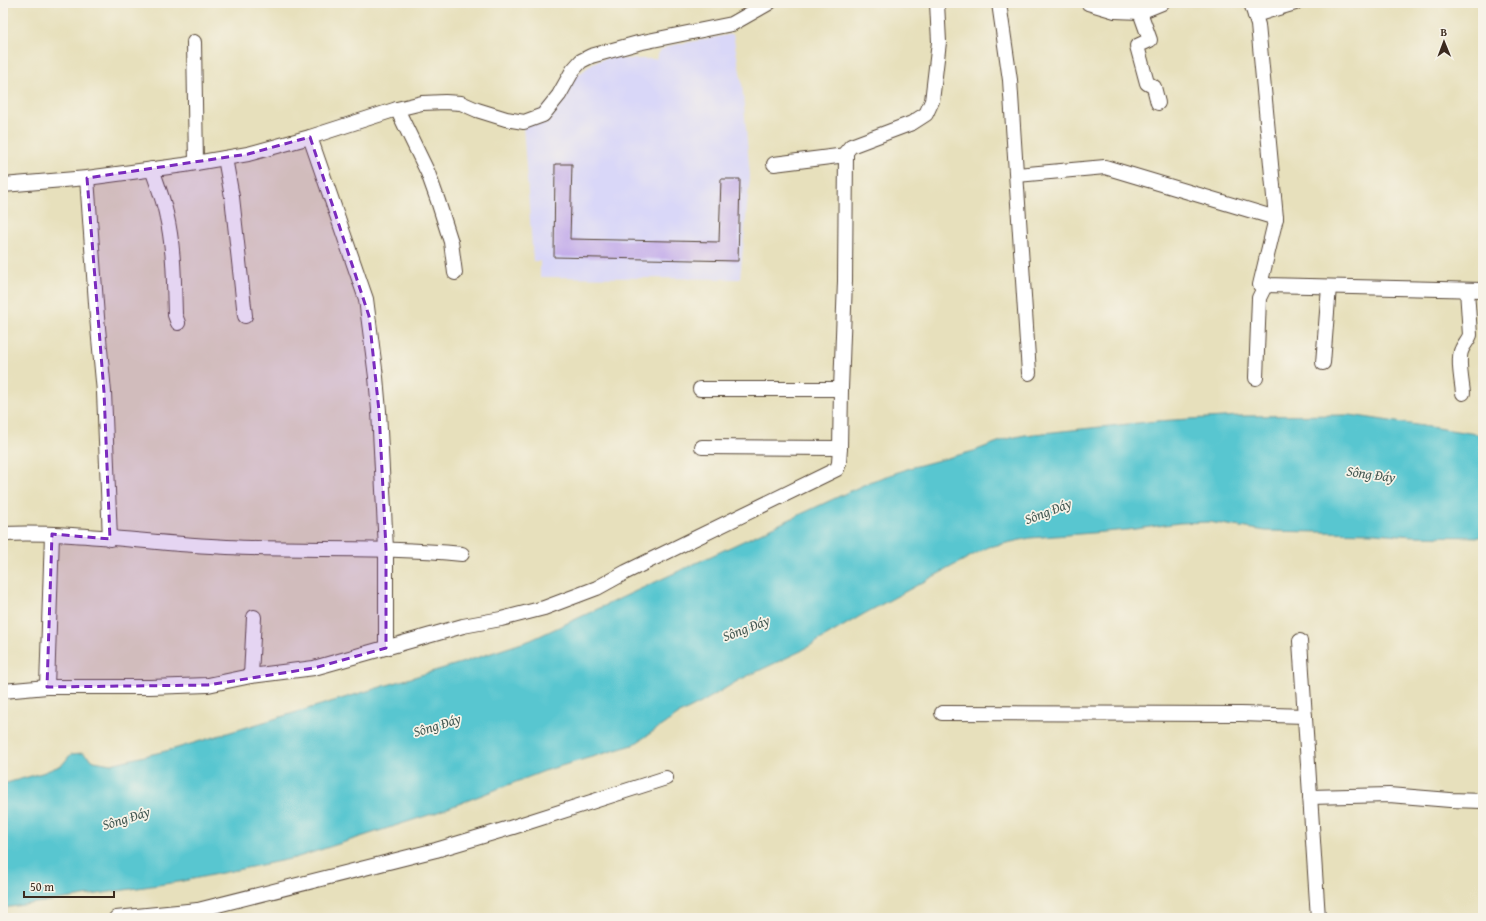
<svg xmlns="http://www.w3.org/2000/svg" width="1486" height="921" font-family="'Gentium Book Plus',serif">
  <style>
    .built { fill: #d9d7f8 }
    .water { fill: #59c6d0; stroke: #4a7877 }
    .building { fill: #c5afea }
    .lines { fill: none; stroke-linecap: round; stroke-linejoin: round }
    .minor-casing { stroke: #554536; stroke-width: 16 }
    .minor { stroke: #fff; stroke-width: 14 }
    .marked { fill: #7b2cbf; fill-opacity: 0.2; stroke: #7b2cbf; stroke-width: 3; stroke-dasharray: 8 5; stroke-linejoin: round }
    .labels { text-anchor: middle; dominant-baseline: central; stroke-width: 3.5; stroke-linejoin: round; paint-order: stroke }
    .water-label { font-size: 14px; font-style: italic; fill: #445953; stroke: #f7f3e8 }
  </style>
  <rect width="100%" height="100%" fill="#f7f3e8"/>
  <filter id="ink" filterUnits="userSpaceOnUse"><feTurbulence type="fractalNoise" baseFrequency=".025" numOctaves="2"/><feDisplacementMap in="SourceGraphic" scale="8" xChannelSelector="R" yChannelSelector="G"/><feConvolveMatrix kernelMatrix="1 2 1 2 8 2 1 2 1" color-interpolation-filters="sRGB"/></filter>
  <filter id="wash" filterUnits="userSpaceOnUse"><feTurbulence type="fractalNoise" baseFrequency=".012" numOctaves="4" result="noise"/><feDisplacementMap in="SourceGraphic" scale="16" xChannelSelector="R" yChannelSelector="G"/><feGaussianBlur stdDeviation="0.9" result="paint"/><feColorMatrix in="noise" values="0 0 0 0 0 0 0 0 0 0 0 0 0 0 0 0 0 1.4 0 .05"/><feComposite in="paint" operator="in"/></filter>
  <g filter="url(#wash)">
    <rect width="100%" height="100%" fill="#e7e0bc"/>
    <path class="built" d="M 733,34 L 742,83 L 750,176 L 740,279 L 540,277 L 540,261 L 533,261 L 523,125 L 578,75 L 593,63 L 617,54 L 622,59 L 656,59 L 660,51 L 668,46 Z"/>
    <path class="water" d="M 1350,415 L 1483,435 L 1483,537 L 1412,536 L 1375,533 L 1266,531 L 1209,522 L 1179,523 L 1128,530 L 1030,538 L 988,547 L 862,615 L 801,651 L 739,680 L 701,703 L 679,714 L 633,745 L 547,770 L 435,813 L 295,858 L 178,882 L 3,908 L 3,784 L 42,773 L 62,765 L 71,754 L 83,753 L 94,761 L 111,764 L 174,749 L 464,662 L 531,640 L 872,481 L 913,467 L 974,451 L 1006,439 L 1025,435 L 1157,421 L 1240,416 Z"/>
    <g id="blocks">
      <path class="building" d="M 555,164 L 572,164 L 570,239 L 719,242 L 721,179 L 740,179 L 738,261 L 554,257 Z"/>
    </g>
  </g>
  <g filter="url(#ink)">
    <use href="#blocks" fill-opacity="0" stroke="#554536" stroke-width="1"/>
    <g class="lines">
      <g class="minor-casing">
        <g id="minor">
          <path d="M 999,3 L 1010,80 L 1029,373"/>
          <path d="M 1088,3 L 1115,11 L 1140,12 L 1162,3"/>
          <path d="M 1251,3 L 1258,25 L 1276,218 L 1260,285 L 1483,290"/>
          <path d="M 1140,12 L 1150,40 L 1137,46 L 1147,83 L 1154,87 L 1158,103"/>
          <path d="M 1255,15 L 1295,3"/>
          <path d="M 194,42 L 196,163"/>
          <path d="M 397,109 L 428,173 L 438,201 L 451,242 L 455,273"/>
          <path d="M 310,137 L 366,299 L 376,377 L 379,411 L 386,549 L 386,648"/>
          <path d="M 225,158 L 232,197 L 245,316"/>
          <path d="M 774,164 L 846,155"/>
          <path d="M 152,169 C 157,184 163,198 166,213 C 174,246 174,281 175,315 L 178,323"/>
          <path d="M 1017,175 L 1105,167 L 1276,218"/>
          <path d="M 87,178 L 97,317 L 104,392 L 110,539"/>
          <path d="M 3,185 L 87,178 L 184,165 L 248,154 L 310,137 L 397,109 L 422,103 L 445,102 L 461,103 L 477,110 L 506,119 L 524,122 L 543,115 L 559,95 L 573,70 L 581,61 L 591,56 L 638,43 L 732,24 L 769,3"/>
          <path d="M 1323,363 L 1329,287"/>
          <path d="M 1256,378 L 1259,298 L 1264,288 L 1268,285"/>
          <path d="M 700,389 L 841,389"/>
          <path d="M 1463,393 C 1462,382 1457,358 1462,349 C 1464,344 1468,341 1470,335 L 1467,290"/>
          <path d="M 702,447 L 840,448"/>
          <path d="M 3,534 C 78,531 152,544 227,547 C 305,551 384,546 462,554"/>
          <path d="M 1300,641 L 1318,918"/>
          <path d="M 251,676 L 254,617"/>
          <path d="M 47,687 L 52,534"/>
          <path d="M 3,691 L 47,687 L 150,687 L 208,685 L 251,676 L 314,668 L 463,626 L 501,619 L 544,608 L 597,588 L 626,572 L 837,469 L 839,463 L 840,448 L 841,389 L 845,281 L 846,152 L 851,146 L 912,123 L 926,114 L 932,101 L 939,42 L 937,3"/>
          <path d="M 942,713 L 1241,714 L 1305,716"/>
          <path d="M 1310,797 L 1389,795 L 1450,800 L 1483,801"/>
          <path d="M 116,918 L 198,910"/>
          <path d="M 191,918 L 198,910 L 436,850 L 513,827 L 666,778"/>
        </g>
      </g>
      <use href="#minor" class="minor"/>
    </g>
  </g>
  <path class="marked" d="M 310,137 L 369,316 L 379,411 L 386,549 L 386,648 L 314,668 L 208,685 L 47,687 L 52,534 L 110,539 L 104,392 L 87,178 L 248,154 Z"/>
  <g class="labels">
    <g class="water-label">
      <text transform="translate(1371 474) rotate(8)">Sông Đáy</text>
      <text transform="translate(1048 511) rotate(-21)">Sông Đáy</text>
      <text transform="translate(746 628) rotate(-21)">Sông Đáy</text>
      <text transform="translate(437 725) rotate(-17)">Sông Đáy</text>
      <text transform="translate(126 818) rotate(-17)">Sông Đáy</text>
    </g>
  </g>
  <rect width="1486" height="921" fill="none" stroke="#f7f3e8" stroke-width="16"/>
  <g transform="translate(1444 42) rotate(359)" stroke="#f7f3e8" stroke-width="3" paint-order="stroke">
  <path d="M0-3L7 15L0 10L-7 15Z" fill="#3b2a1e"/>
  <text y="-6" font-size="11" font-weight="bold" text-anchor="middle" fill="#3b2a1e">B</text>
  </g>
  <path d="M24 891v6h90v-6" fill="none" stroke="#3b2a1e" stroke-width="2"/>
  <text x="30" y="891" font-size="12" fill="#3b2a1e" stroke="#f7f3e8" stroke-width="3" paint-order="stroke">50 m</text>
</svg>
